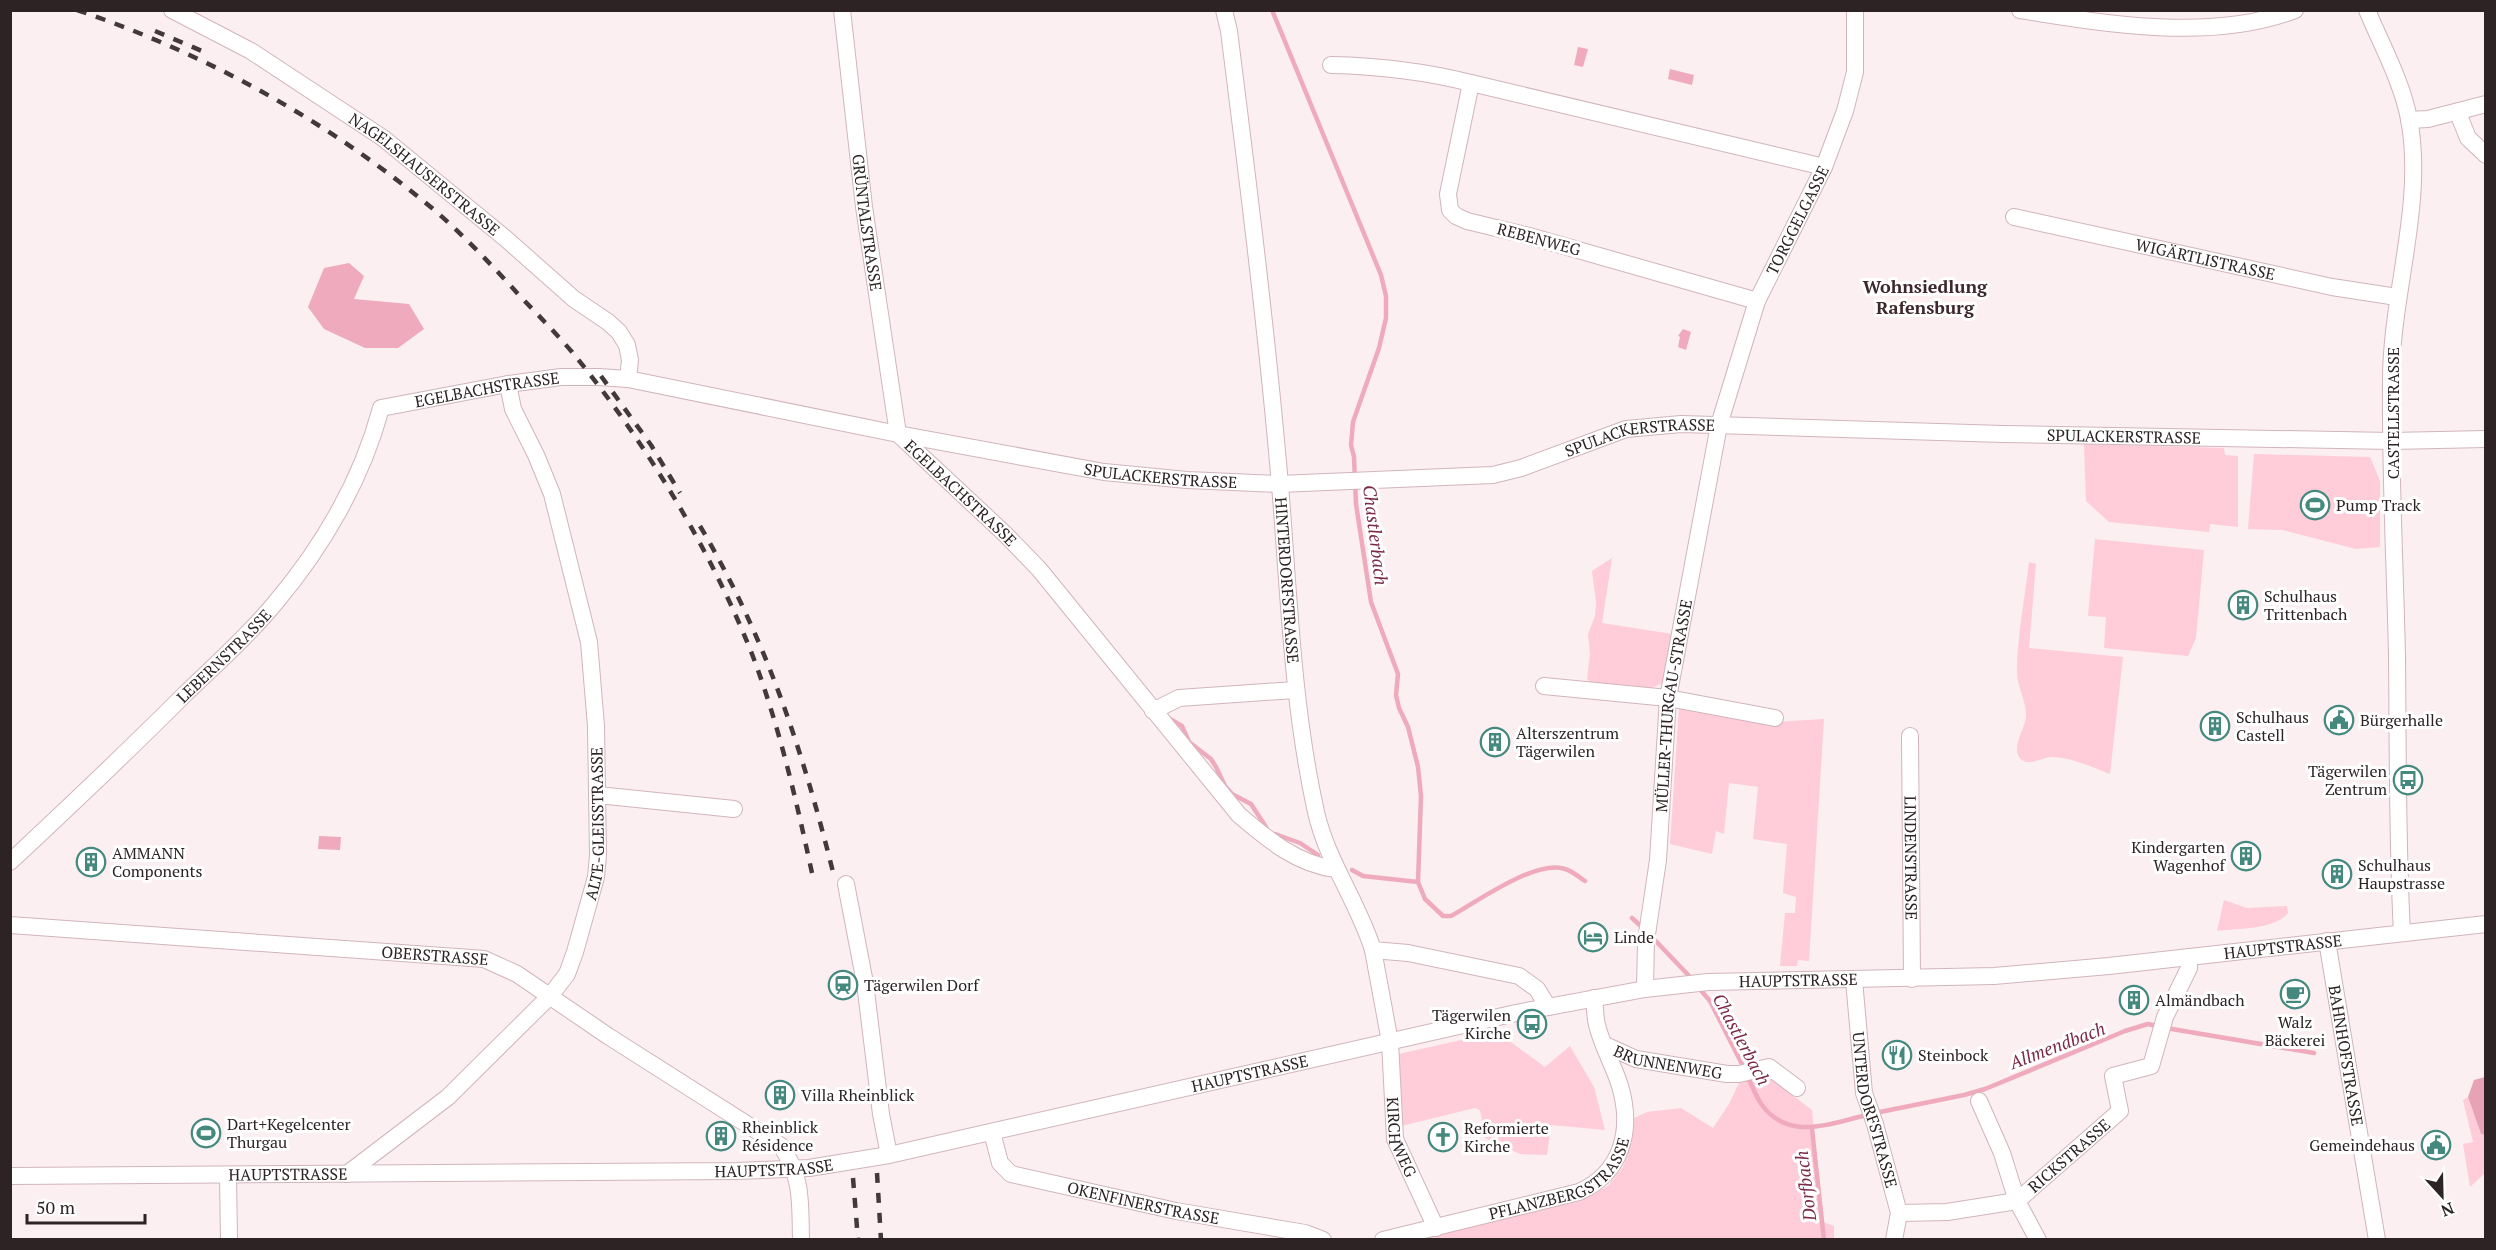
<svg xmlns="http://www.w3.org/2000/svg" width="2496" height="1250" font-family="'PT Serif',serif">
  <style>
    .green { fill: #ffccd9 }
    .forest { fill: #e7a2b5 }
    .water { fill: #efaabd }
    .lines { fill: none; stroke-linecap: round; stroke-linejoin: round }
    .stream { stroke: #efaabd; stroke-width: 4.5 }
    .minor-casing { stroke: #d1b5bb; stroke-width: 18 }
    .minor { stroke: #fff; stroke-width: 16 }
    .rail { stroke: #43383a; stroke-width: 4.5; stroke-dasharray: 10 10; stroke-linecap: butt }
    .labels { text-anchor: middle; dominant-baseline: central; stroke-width: 6; stroke-linejoin: round; paint-order: stroke }
    .street-label { font-size: 16px; fill: #2d2325; stroke: #fff }
    .poi-label { font-size: 16px; fill: #2d2325; stroke: #fff; text-anchor: start }
    .neighbourhood-label { font-size: 18px; font-weight: bold; fill: #3d272d; stroke: #fff }
    .water-label { font-size: 18px; font-style: italic; fill: #7a2a47; stroke: #fff }
  </style>
  <rect width="100%" height="100%" fill="#fbeff2"/>
  <g class="green">
    <path d="M 2084,444 L 2224,448 L 2225,455 L 2238,456 L 2238,527 L 2210,524 L 2209,532 L 2109,522 L 2086,501 Z"/>
    <path d="M 2254,454 L 2370,457 L 2380,481 L 2380,547 L 2356,549 L 2282,530 L 2248,529 Z"/>
    <path d="M 2095,539 L 2204,550 L 2196,638 L 2188,656 L 2104,648 L 2106,617 L 2088,616 Z"/>
    <path d="M 1612,558 L 1602,623 L 1672,634 L 1663,683 L 1649,689 L 1590,682 L 1587,679 L 1590,654 L 1588,634 L 1595,616 L 1596,602 L 1592,571 Z"/>
    <path d="M 2029,562 L 2036,564 L 2029,648 L 2123,657 L 2110,774 C 2092,767 2073,758 2053,757 C 2043,757 2030,766 2022,760 C 2009,750 2025,729 2026,717 C 2027,701 2017,688 2017,672 C 2017,636 2025,598 2029,562 Z"/>
    <path d="M 1679,707 L 1772,722 L 1824,719 L 1809,961 L 1798,960 L 1797,966 L 1780,966 L 1785,913 L 1795,913 L 1796,897 L 1783,893 L 1787,844 L 1753,839 L 1758,787 L 1729,783 L 1724,834 L 1716,831 L 1712,854 L 1670,844 Z"/>
    <path d="M 2224,900 L 2247,908 L 2287,906 L 2288,913 C 2274,930 2238,928 2217,931 Z"/>
    <path d="M 1497,1032 L 1545,1067 L 1570,1046 L 1594,1087 L 1605,1130 L 1551,1125 L 1547,1155 L 1520,1154 L 1485,1138 L 1480,1110 L 1475,1108 L 1401,1126 L 1394,1055 Z"/>
    <path d="M 1768,1077 L 1812,1110 L 1823,1222 L 1834,1226 L 1834,1240 L 1402,1240 L 1581,1201 L 1608,1186 L 1623,1167 L 1632,1142 L 1632,1119 L 1647,1112 L 1681,1108 L 1713,1128 L 1729,1104 L 1740,1081 Z"/>
    <path d="M 2468,1097 L 2481,1134 L 2486,1135 L 2485,1173 L 2470,1187 L 2463,1144 L 2473,1142 L 2463,1100 Z"/>
  </g>
  <path class="forest" d="M 2485,1077 L 2486,1077 L 2485,1135 L 2481,1134 L 2468,1097 L 2474,1080 Z"/>
  <g class="water">
    <path d="M 1578,47 L 1588,49 L 1583,67 L 1574,65 Z"/>
    <path d="M 1670,69 L 1694,75 L 1692,85 L 1668,79 Z"/>
    <path d="M 349,263 L 364,276 L 354,299 L 409,304 L 424,329 L 398,348 L 365,348 L 324,329 L 308,307 L 324,268 Z"/>
    <path d="M 1683,329 L 1691,332 L 1686,350 L 1678,347 L 1680,337 L 1678,336 Z"/>
    <path d="M 319,836 L 341,837 L 340,850 L 318,849 Z"/>
  </g>
  <g class="lines">
    <g class="stream">
      <path d="M 1272,10 L 1381,275 L 1386,296 L 1386,318 L 1379,348 L 1353,422 L 1351,445 L 1354,457 L 1356,504 L 1371,602 L 1398,674 L 1396,695 L 1399,708 L 1408,727 L 1418,767 L 1421,796 L 1418,882 L 1425,899 L 1443,916 L 1451,916 C 1478,901 1536,859 1565,869 C 1572,871 1579,877 1585,881"/>
      <path d="M 1170,719 L 1182,726 L 1189,742 L 1211,759 L 1216,767 L 1225,786 L 1232,794 L 1251,804 L 1266,827"/>
      <path d="M 1275,834 L 1300,843 L 1318,855"/>
      <path d="M 1352,870 L 1363,876 L 1418,882"/>
      <path d="M 1632,918 L 1643,928"/>
      <path d="M 1651,936 L 1693,980"/>
      <path d="M 1698,987 L 1710,1001 L 1744,1068"/>
      <path d="M 2166,1028 L 2314,1053"/>
      <path d="M 1747,1076 C 1752,1085 1756,1097 1762,1105 C 1789,1142 1831,1123 1867,1115"/>
      <path d="M 1875,1113 L 1964,1095 L 1985,1089 L 2125,1031 L 2148,1024 L 2157,1026"/>
      <path d="M 1812,1129 L 1824,1240"/>
    </g>
    <g class="minor-casing">
      <g id="minor">
        <path id="s1" d="M 172,10 L 251,51 L 383,138 L 505,238 L 574,299 L 608,322 L 619,332 L 627,345 L 630,360 L 628,379"/>
        <path id="s2" d="M 842,10 L 864,207 L 898,434"/>
        <path id="s3" d="M 1224,10 L 1229,31 C 1248,182 1267,333 1280,485 C 1289,594 1292,704 1316,812 C 1327,861 1358,902 1373,950 L 1408,953 L 1519,976 L 1537,989 L 1548,1007"/>
        <path d="M 2020,10 C 2105,24 2212,42 2295,10"/>
        <path d="M 2367,10 C 2382,46 2402,82 2409,119 C 2425,203 2391,295 2391,380 C 2390,472 2395,564 2397,656 C 2398,749 2397,840 2402,933"/>
        <path d="M 1331,65 C 1380,66 1423,71 1471,83"/>
        <path d="M 2458,113 L 2468,138 L 2486,155"/>
        <path d="M 2409,120 L 2428,119 L 2486,104"/>
        <path id="s4" d="M 2014,217 L 2332,287 L 2397,297"/>
        <path d="M 1757,301 L 1529,236 L 1467,221 L 1456,216 L 1450,210 L 1448,194 L 1471,83 L 1824,167"/>
        <path id="s5" d="M 898,434 L 1005,534 L 1039,569 L 1239,815 C 1267,839 1298,865 1336,869"/>
        <path d="M 1544,686 L 1668,698 L 1775,718"/>
        <path d="M 1153,711 L 1179,698 L 1295,690"/>
        <path id="s6" d="M 1910,736 L 1912,979"/>
        <path d="M 598,795 L 734,809"/>
        <path id="s7" d="M 10,862 C 69,807 127,752 184,695 C 215,665 249,635 276,602 C 323,546 362,479 381,408 L 508,384 L 561,377 L 599,377 L 628,379 L 898,434 L 1104,472 L 1187,480 L 1279,484 L 1493,475 L 1521,468 L 1626,429 L 1681,424 L 2003,434 L 2391,441 L 2486,439"/>
        <path d="M 846,884 L 865,983 L 881,1114 L 889,1155"/>
        <path id="s8" d="M 10,925 L 457,957 L 484,959 L 517,974 L 608,1036 L 781,1146 C 803,1178 800,1203 801,1240"/>
        <path id="s9" d="M 2327,941 L 2377,1240"/>
        <path id="s10" d="M 1373,950 L 1390,1042 L 1395,1139 L 1436,1228"/>
        <path id="s11" d="M 1854,980 L 1864,1093 L 1875,1124 L 1899,1213 L 1894,1240"/>
        <path id="s12" d="M 1645,989 L 1646,941 L 1658,860 L 1668,698 L 1719,425 L 1757,301 L 1824,167 L 1845,111 L 1855,72 L 1855,10"/>
        <path id="s13" d="M 1605,1045 L 1636,1059 L 1727,1074 L 1739,1074 L 1769,1067 L 1797,1088"/>
        <path d="M 1979,1101 L 2002,1153 L 2017,1201 L 2038,1240"/>
        <path id="s14" d="M 992,1132 L 1000,1163 L 1011,1174 L 1176,1211 L 1305,1233 L 1323,1240"/>
        <path id="s15" d="M 347,1174 L 448,1097 L 550,996 L 567,974 L 575,952 L 596,877 L 598,855 L 596,726 L 589,642 L 552,494 L 536,455 L 513,409 L 508,384"/>
        <path d="M 228,1175 L 229,1240"/>
        <path id="s16" d="M 10,1176 L 737,1171 L 809,1168 L 889,1155 L 1516,1013 L 1645,989 L 1708,982 L 1994,976 L 2109,966 L 2486,924"/>
        <path id="s17" d="M 1899,1213 L 1947,1212 L 2017,1201 L 2120,1111 L 2113,1076 L 2151,1066 L 2165,1017 L 2189,968 L 2189,957"/>
        <path id="s18" d="M 1383,1240 L 1579,1192 C 1622,1173 1633,1130 1620,1086 C 1614,1066 1602,1046 1597,1025 C 1595,1017 1595,1007 1594,998"/>
      </g>
    </g>
    <use href="#minor" class="minor"/>
    <g class="rail">
      <path d="M 77,10 C 201,52 319,116 421,199 C 456,227 489,262 519,295 C 537,314 555,332 572,352 C 643,438 711,550 752,654 C 779,725 796,799 812,873"/>
      <path d="M 155,31 L 202,51"/>
      <path d="M 601,376 L 651,445 L 680,493"/>
      <path d="M 700,526 C 766,638 803,751 834,876"/>
      <path d="M 877,1173 L 881,1240"/>
      <path d="M 853,1178 L 858,1240"/>
    </g>
  </g>
  <defs>
    <g id="stadium-ring" transform="scale(1.5)"><circle r="9.5" fill="#fff" stroke="#45897e" stroke-width="1.5"/><path d="M0-5a6.5 5 0 1 0 0 10a6.5 5 0 1 0 0-10ZM-3.5-1.8h7v3.6h-7Z" fill="#45897e"/></g>
    <g id="building-ring" transform="scale(1.5)"><circle r="9.5" fill="#fff" stroke="#45897e" stroke-width="1.5"/><path d="M-4-6H4V6H1V3H-1V6H-4ZM-2.5-4.3h1.7v1.8h-1.7ZM.8-4.3h1.7v1.8H.8ZM-2.5-1h1.7V.8h-1.7ZM.8-1h1.7V.8H.8Z" fill="#45897e"/></g>
    <g id="civic-ring" transform="scale(1.5)"><circle r="9.5" fill="#fff" stroke="#45897e" stroke-width="1.5"/><path d="M-.6-6.5H3V-4.5H.6V-3L4-1V1h2V6H-6V1h2V-1L-.6-3ZM-1.2 2.5V6h2.4V2.5Z" fill="#45897e"/></g>
    <g id="bus-ring" transform="scale(1.5)"><circle r="9.5" fill="#fff" stroke="#45897e" stroke-width="1.5"/><path d="M-5-6H5V4H4V6H2V4H-2V6H-4V4H-5ZM-3.5-4V0h7V-4ZM-3.5 1.2v1.5H-2V1.2ZM2 1.2v1.5H3.5V1.2Z" fill="#45897e"/></g>
    <g id="hotel-ring" transform="scale(1.5)"><circle r="9.5" fill="#fff" stroke="#45897e" stroke-width="1.5"/><path d="M-6-4.5h1.5V1H6V5H4.5V3h-9V5H-6ZM-4 0a1.8 1.8 0 1 1 3.6 0ZM.5 0V-2.5h3Q6-2.5 6 0Z" fill="#45897e"/></g>
    <g id="station-ring" transform="scale(1.5)"><circle r="9.5" fill="#fff" stroke="#45897e" stroke-width="1.5"/><path d="M-3-6H3Q5-6 5-4V2Q5 4 3 4L4.5 6H3L1.5 4h-3L-3 6H-4.5L-3 4Q-5 4-5 2V-4Q-5-6-3-6ZM-3.5-4v3h7v-3ZM-3.5 1v1.5H-2V1ZM2 1v1.5H3.5V1Z" fill="#45897e"/></g>
    <g id="cafe-ring" transform="scale(1.5)"><circle r="9.5" fill="#fff" stroke="#45897e" stroke-width="1.5"/><path d="M-5.5-4.5H6V0H3Q3 3.5 0 3.5H-2.5Q-5.5 3.5-5.5 0ZM3-3.2v2h1.7v-2ZM-6 4.5H4V6H-6Z" fill="#45897e"/></g>
    <g id="restaurant-ring" transform="scale(1.5)"><circle r="9.5" fill="#fff" stroke="#45897e" stroke-width="1.5"/><path d="M-5-6h1v4h1v-4h1v4h1v-4h1v5L-1.5 .5V6h-2V.5L-5-1ZM5-6V6H3V1.5H1.5Q1.5-4 5-6Z" fill="#45897e"/></g>
    <g id="church-ring" transform="scale(1.5)"><circle r="9.5" fill="#fff" stroke="#45897e" stroke-width="1.5"/><path d="M-1.2-6h2.4v3.5h3.3v2.4h-3.3V6h-2.4V-.1h-3.3v-2.4h3.3Z" fill="#45897e"/></g>
  </defs>
  <g fill-rule="evenodd">
    <use href="#stadium-ring" x="2315" y="505"/>
    <use href="#building-ring" x="2243" y="605"/>
    <use href="#civic-ring" x="2339" y="720"/>
    <use href="#building-ring" x="2215" y="726"/>
    <use href="#building-ring" x="1495" y="742"/>
    <use href="#bus-ring" x="2408" y="780"/>
    <use href="#building-ring" x="2246" y="856"/>
    <use href="#building-ring" x="91" y="862"/>
    <use href="#building-ring" x="2337" y="874"/>
    <use href="#hotel-ring" x="1593" y="937"/>
    <use href="#station-ring" x="843" y="985"/>
    <use href="#cafe-ring" x="2295" y="994"/>
    <use href="#building-ring" x="2134" y="1000"/>
    <use href="#bus-ring" x="1532" y="1024"/>
    <use href="#restaurant-ring" x="1897" y="1055"/>
    <use href="#building-ring" x="780" y="1095"/>
    <use href="#stadium-ring" x="206" y="1133"/>
    <use href="#building-ring" x="721" y="1136"/>
    <use href="#church-ring" x="1443" y="1137"/>
    <use href="#civic-ring" x="2436" y="1145"/>
  </g>
  <g class="labels">
    <g class="street-label">
      <text stroke="none"><textPath href="#s1" startOffset="302">NAGELSHAUSERSTRASSE</textPath></text>
      <text stroke="none"><textPath href="#s12" startOffset="790">TORGGELGASSE</textPath></text>
      <text stroke="none"><textPath href="#s2" startOffset="214">GRÜNTALSTRASSE</textPath></text>
      <text transform="translate(1539 239) rotate(15)">REBENWEG</text>
      <text stroke="none"><textPath href="#s4" startOffset="196">WIGÄRTLISTRASSE</textPath></text>
      <text stroke="none"><textPath href="#s7" startOffset="702">EGELBACHSTRASSE</textPath></text>
      <text transform="translate(2393 413) rotate(-90)">CASTELLSTRASSE</text>
      <text stroke="none"><textPath href="#s7" startOffset="2358">SPULACKERSTRASSE</textPath></text>
      <text stroke="none"><textPath href="#s7" startOffset="1872">SPULACKERSTRASSE</textPath></text>
      <text stroke="none"><textPath href="#s7" startOffset="1386">SPULACKERSTRASSE</textPath></text>
      <text stroke="none"><textPath href="#s5" startOffset="86">EGELBACHSTRASSE</textPath></text>
      <text stroke="none"><textPath href="#s3" startOffset="574">HINTERDORFSTRASSE</textPath></text>
      <text stroke="none"><textPath href="#s7" startOffset="297">LEBERNSTRASSE</textPath></text>
      <text stroke="none"><textPath href="#s12" startOffset="285">MÜLLER-THURGAU-STRASSE</textPath></text>
      <text stroke="none"><textPath href="#s15" startOffset="453">ALTE-GLEISSTRASSE</textPath></text>
      <text stroke="none"><textPath href="#s6" startOffset="122">LINDENSTRASSE</textPath></text>
      <text stroke="none"><textPath href="#s16" startOffset="2294">HAUPTSTRASSE</textPath></text>
      <text stroke="none"><textPath href="#s8" startOffset="426">OBERSTRASSE</textPath></text>
      <text stroke="none"><textPath href="#s16" startOffset="1808">HAUPTSTRASSE</textPath></text>
      <text stroke="none"><textPath href="#s9" startOffset="116">BAHNHOFSTRASSE</textPath></text>
      <text stroke="none"><textPath href="#s13" startOffset="66">BRUNNENWEG</textPath></text>
      <text stroke="none"><textPath href="#s16" startOffset="1250">HAUPTSTRASSE</textPath></text>
      <text stroke="none"><textPath href="#s11" startOffset="132">UNTERDORFSTRASSE</textPath></text>
      <text stroke="none"><textPath href="#s10" startOffset="190">KIRCHWEG</textPath></text>
      <text stroke="none"><textPath href="#s17" startOffset="188">RICKSTRASSE</textPath></text>
      <text stroke="none"><textPath href="#s16" startOffset="764">HAUPTSTRASSE</textPath></text>
      <text stroke="none"><textPath href="#s16" startOffset="278">HAUPTSTRASSE</textPath></text>
      <text stroke="none"><textPath href="#s18" startOffset="192">PFLANZBERGSTRASSE</textPath></text>
      <text stroke="none"><textPath href="#s14" startOffset="183">OKENFINERSTRASSE</textPath></text>
    </g>
    <g class="poi-label">
      <text x="2336" y="505">Pump Track</text>
      <text x="2264" y="596">Schulhaus<tspan x="2264" dy="18">Trittenbach</tspan></text>
      <text x="2236" y="717">Schulhaus<tspan x="2236" dy="18">Castell</tspan></text>
      <text x="2360" y="720">Bürgerhalle</text>
      <text x="1516" y="733">Alterszentrum<tspan x="1516" dy="18">Tägerwilen</tspan></text>
      <text x="2387" y="771" text-anchor="end">Tägerwilen<tspan x="2387" dy="18">Zentrum</tspan></text>
      <text x="2225" y="847" text-anchor="end">Kindergarten<tspan x="2225" dy="18">Wagenhof</tspan></text>
      <text x="112" y="853">AMMANN<tspan x="112" dy="18">Components</tspan></text>
      <text x="2358" y="865">Schulhaus<tspan x="2358" dy="18">Haupstrasse</tspan></text>
      <text x="1614" y="937">Linde</text>
      <text x="864" y="985">Tägerwilen Dorf</text>
      <text x="2155" y="1000">Almändbach</text>
      <text x="1511" y="1015" text-anchor="end">Tägerwilen<tspan x="1511" dy="18">Kirche</tspan></text>
      <text x="2295" y="1022" text-anchor="middle">Walz<tspan x="2295" dy="18">Bäckerei</tspan></text>
      <text x="1918" y="1055">Steinbock</text>
      <text x="801" y="1095">Villa Rheinblick</text>
      <text x="227" y="1124">Dart+Kegelcenter<tspan x="227" dy="18">Thurgau</tspan></text>
      <text x="742" y="1127">Rheinblick<tspan x="742" dy="18">Résidence</tspan></text>
      <text x="1464" y="1128">Reformierte<tspan x="1464" dy="18">Kirche</tspan></text>
      <text x="2415" y="1145" text-anchor="end">Gemeindehaus</text>
    </g>
    <g class="neighbourhood-label">
      <text x="1925" y="286">Wohnsiedlung<tspan x="1925" dy="21">Rafensburg</tspan></text>
    </g>
    <g class="water-label">
      <text transform="translate(1376 535) rotate(83)">Chastlerbach</text>
      <text transform="translate(1742 1039) rotate(62)">Chastlerbach</text>
      <text transform="translate(2057 1045) rotate(-21)">Allmendbach</text>
      <text transform="translate(1805 1186) rotate(-97)">Dorfbach</text>
    </g>
  </g>
  <rect width="2496" height="1250" fill="none" stroke="#2d2325" stroke-width="24"/>
  <g transform="translate(2442 1196) rotate(158)" stroke="#ffffff" stroke-width="4.5" paint-order="stroke">
  <path d="M0-4.5L10 22L0 15L-10 22Z" fill="#2d2325"/>
  <text y="-9" font-size="16" font-weight="bold" text-anchor="middle" fill="#2d2325">N</text>
  </g>
  <path d="M27 1214v9h118v-9" fill="none" stroke="#2d2325" stroke-width="3"/>
  <text x="36" y="1214" font-size="18" fill="#2d2325" stroke="#ffffff" stroke-width="4.5" paint-order="stroke">50 m</text>
</svg>
